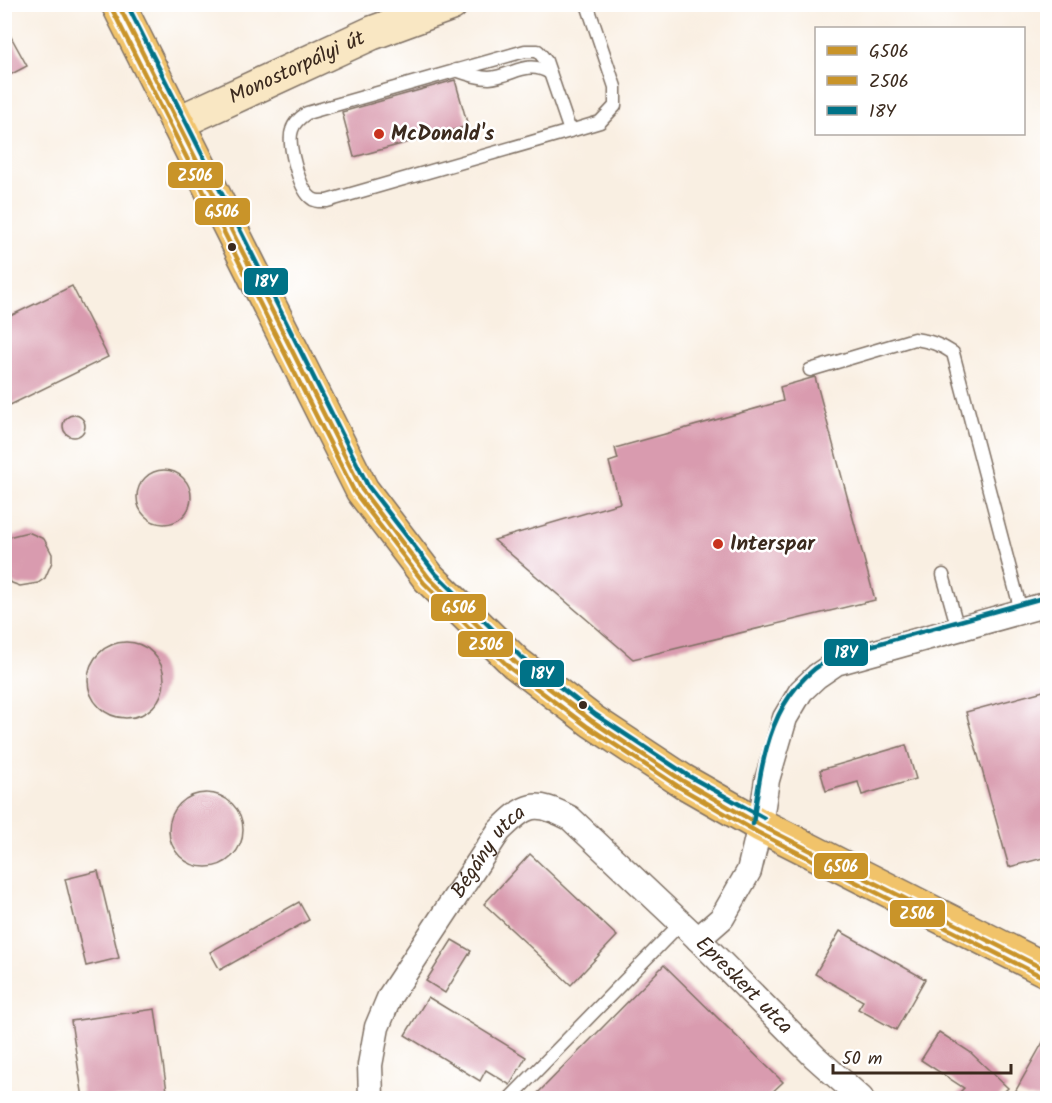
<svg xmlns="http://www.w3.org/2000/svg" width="1052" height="1103" font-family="Kalam,sans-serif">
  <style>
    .building { fill: #d99baf }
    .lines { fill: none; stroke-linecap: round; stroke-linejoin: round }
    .lane-casing { stroke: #7e6f63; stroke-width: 15 }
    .street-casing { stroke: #7e6f63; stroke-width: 27 }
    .secondary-casing { stroke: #7e6f63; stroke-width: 36 }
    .primary-casing { stroke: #7e6f63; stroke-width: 36 }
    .lane { stroke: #fff; stroke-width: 12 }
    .street { stroke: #fff; stroke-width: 24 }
    .secondary { stroke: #f9e7c3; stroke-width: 33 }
    .primary { stroke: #f1c36a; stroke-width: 33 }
    .bus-1-casing { stroke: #fff; stroke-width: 9 }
    .bus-2-casing { stroke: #fff; stroke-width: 9 }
    .bus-3-casing { stroke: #fff; stroke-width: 9 }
    .bus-1 { stroke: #c99429; stroke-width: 4.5 }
    .bus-2 { stroke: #c99429; stroke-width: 4.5 }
    .bus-3 { stroke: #007287; stroke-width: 4.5 }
    .poi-dot { fill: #c8321e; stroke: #fff; stroke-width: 2 }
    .bus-dot { fill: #3b2a1e; stroke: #fff; stroke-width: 2 }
    .labels { text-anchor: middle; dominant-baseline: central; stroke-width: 5; stroke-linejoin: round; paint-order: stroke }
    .street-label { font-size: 21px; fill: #3b2a1e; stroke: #fff }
    .poi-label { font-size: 21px; font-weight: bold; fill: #3b2a1e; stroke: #fff; text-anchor: start }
    .line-badge { stroke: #fff; stroke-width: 2 }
    .badge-label { font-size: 16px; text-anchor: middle; font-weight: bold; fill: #fff }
  </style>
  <rect width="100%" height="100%" fill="#fff"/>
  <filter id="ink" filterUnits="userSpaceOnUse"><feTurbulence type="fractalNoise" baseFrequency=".0167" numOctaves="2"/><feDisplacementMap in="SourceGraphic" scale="12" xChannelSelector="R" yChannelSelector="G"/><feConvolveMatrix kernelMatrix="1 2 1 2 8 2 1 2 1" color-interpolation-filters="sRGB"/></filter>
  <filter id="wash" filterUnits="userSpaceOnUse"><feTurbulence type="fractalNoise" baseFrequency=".008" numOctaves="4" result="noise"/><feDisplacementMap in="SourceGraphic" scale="24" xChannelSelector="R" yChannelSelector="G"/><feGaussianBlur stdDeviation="1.35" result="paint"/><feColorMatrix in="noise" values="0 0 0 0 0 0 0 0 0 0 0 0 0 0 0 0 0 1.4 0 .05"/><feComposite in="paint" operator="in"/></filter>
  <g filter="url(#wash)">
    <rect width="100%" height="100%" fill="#f9efe2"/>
    <g id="blocks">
      <g class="building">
        <path d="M 4,24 L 27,66 L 4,78 Z"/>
        <path d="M 455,80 L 468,126 L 354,157 L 342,112 Z"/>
        <path d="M 72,286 L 108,357 L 4,408 L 4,319 Z"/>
        <path d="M 815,377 L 875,600 L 633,659 L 494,540 L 620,503 L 609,462 L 618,459 L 615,448 L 783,401 L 780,387 Z"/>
        <circle cx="74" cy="426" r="11"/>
        <circle cx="164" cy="497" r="27"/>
        <path d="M 28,532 L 44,539 L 52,554 L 52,562 L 45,578 L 38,583 L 20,586 L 12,583 L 4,576 L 4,542 L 12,536 Z"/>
        <circle cx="126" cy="680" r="38"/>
        <path d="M 1047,690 L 1047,857 L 1009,867 L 966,712 Z"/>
        <path d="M 906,745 L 916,779 L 862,795 L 858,782 L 826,791 L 820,770 Z"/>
        <circle cx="206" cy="830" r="37"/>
        <path d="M 530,854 L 617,936 L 571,985 L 484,904 Z"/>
        <path d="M 98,871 L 119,958 L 86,966 L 65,879 Z"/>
        <path d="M 299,902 L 309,920 L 220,970 L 210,952 Z"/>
        <path d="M 840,931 L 925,979 L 896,1030 L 858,1009 L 863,1001 L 815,974 Z"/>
        <path d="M 452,940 L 471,951 L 445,993 L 426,981 Z"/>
        <path d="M 664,965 L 783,1082 L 766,1098 L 533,1098 Z"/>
        <path d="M 428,997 L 526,1057 L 510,1085 L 486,1070 L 480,1081 L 405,1035 Z"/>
        <path d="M 155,1009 L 168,1098 L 83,1098 L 71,1021 Z"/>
        <path d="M 939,1032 L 970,1052 L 1008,1088 L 998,1098 L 954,1098 L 964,1088 L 921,1060 Z"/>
        <path d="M 1047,1035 L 1047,1098 L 1027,1098 L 1015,1092 Z"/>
      </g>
    </g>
  </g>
  <g filter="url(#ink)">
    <use href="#blocks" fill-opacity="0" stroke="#7e6f63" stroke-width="1.5"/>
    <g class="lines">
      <g class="lane-casing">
        <g id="lane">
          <path d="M 456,70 C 467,74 478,78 489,78 C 513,76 527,59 550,73"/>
          <path d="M 570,131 L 546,61 L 538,51 L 525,51 L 307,113 C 301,117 294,122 292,130 C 287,143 299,187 310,197 C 315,202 320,201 327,201 L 570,131 L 600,122 L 615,106 L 615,87 L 587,4"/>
          <path d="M 810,370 L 914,339 C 929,341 940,344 953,353 L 1021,611"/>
          <path d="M 943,575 L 958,629"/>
          <path d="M 510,1098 L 681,923"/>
        </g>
      </g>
      <g class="street-casing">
        <g id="street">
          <path d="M 698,939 L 722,918 L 749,871 L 760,825 L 767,780 L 785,718 L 801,691 L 817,676 L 836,663 L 1048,604"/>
          <path id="s1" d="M 371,1098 L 370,1065 L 377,1027 L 390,996 L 499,831 C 526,804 534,799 570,818 L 698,939 L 815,1057 L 861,1098"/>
        </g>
      </g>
      <g class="secondary-casing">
        <g id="secondary">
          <path id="s2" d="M 177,123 L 372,33 L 451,4"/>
        </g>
      </g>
      <g class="primary-casing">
        <path id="primary" d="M 118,4 L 362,490 L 429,578 L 516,663 L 592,721 L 683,781 L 760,825 L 1048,971"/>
      </g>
      <use href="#lane" class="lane"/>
      <use href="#street" class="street"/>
      <use href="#secondary" class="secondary"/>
      <use href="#primary" class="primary"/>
      <g class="bus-1-casing">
        <path id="bus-1" d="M 118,4 L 362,490 L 429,578 L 516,663 L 592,721 L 683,781 L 760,825 L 1048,971"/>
      </g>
      <g class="bus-2-casing">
        <path id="bus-2" d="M 111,7 L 355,493 L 424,583 L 511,669 L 588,727 L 679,787 L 757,832 L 1045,978"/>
      </g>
      <g class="bus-3-casing">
        <g id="bus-3">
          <path d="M 127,4 L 368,486 L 435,573 L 521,657 L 596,715 L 687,775 L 764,818"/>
          <path d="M 753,824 C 762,758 770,691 834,656 L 1046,597"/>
        </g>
      </g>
      <use href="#bus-1" class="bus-1"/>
      <use href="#bus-2" class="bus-2"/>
      <use href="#bus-3" class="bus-3"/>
    </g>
  </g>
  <g class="poi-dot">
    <circle cx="379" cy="134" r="6"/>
    <circle cx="718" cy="544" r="6"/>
  </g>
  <g class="bus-dot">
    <circle cx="232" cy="247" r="5"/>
    <circle cx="583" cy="705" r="5"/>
  </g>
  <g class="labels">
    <g class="street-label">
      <text stroke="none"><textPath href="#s2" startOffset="132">Monostorpályi út</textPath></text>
      <text stroke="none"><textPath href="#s1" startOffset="280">Bégány utca</textPath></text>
      <text stroke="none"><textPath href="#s1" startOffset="626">Epreskert utca</textPath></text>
    </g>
    <g class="poi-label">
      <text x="391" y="134">McDonald's</text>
      <text x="730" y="544">Interspar</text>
    </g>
  </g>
  <g class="line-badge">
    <rect x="167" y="161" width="57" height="28" rx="6" fill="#c99429"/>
    <rect x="194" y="197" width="57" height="29" rx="6" fill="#c99429"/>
    <rect x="243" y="267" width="46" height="29" rx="6" fill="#007287"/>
    <rect x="430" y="593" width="57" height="29" rx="6" fill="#c99429"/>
    <rect x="457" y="630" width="57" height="28" rx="6" fill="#c99429"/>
    <rect x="823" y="638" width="46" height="29" rx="6" fill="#007287"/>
    <rect x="519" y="659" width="46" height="29" rx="6" fill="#007287"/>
    <rect x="813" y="852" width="56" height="28" rx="6" fill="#c99429"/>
    <rect x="889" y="899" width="57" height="29" rx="6" fill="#c99429"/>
  </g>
  <g class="badge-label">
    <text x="195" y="181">Z506</text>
    <text x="222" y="217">G506</text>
    <text x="266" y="287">18Y</text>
    <text x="459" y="613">G506</text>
    <text x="486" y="650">Z506</text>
    <text x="846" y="658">18Y</text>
    <text x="542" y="679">18Y</text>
    <text x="841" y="872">G506</text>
    <text x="917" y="919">Z506</text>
  </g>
  <rect width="1052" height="1103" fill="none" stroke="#fff" stroke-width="24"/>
  <rect x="815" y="27" width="210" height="108" fill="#ffffff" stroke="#b1aaa5" stroke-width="1.5"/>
  <rect x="827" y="46" width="30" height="9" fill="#c99429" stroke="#b1aaa5" stroke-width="1.5"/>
  <text x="869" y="57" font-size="18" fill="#3b2a1e">G506</text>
  <rect x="827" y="76" width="30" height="9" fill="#c99429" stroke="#b1aaa5" stroke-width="1.5"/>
  <text x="869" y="87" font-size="18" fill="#3b2a1e">Z506</text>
  <rect x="827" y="106" width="30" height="9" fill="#007287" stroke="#b1aaa5" stroke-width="1.5"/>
  <text x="869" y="117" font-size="18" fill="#3b2a1e">18Y</text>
  <path d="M833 1064v9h178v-9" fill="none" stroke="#3b2a1e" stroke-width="3"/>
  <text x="842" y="1064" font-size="18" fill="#3b2a1e" stroke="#ffffff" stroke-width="4.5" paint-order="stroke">50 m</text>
</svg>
